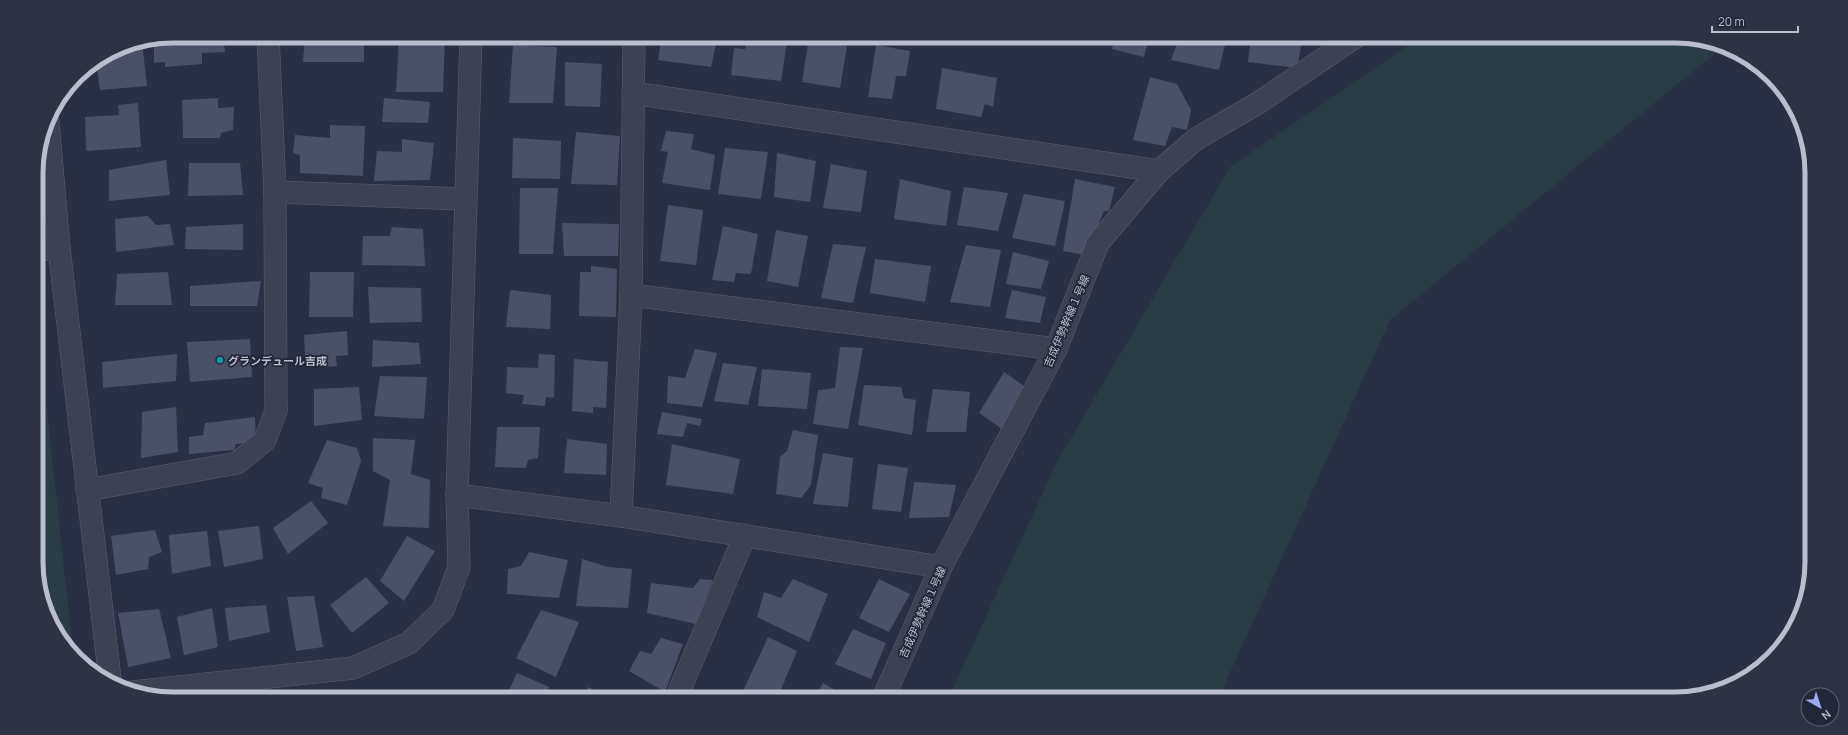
<svg xmlns="http://www.w3.org/2000/svg" width="1848" height="735" font-family="Manrope,'Noto Sans JP',sans-serif">
  <style>
    .green { fill: #2b3d44 }
    .building { fill: #4a5167 }
    .lines { fill: none; stroke-linecap: round; stroke-linejoin: round }
    .minor-casing { stroke: #5b6070; stroke-width: 23 }
    .tertiary-casing { stroke: #5b6070; stroke-width: 23 }
    .minor { stroke: #3d4253; stroke-width: 22 }
    .tertiary { stroke: #3d4253; stroke-width: 22 }
    .culture-dot { fill: #0f9aa8; stroke: #222738; stroke-width: 1.5 }
    .labels { text-anchor: middle; dominant-baseline: central; stroke-width: 3.5; stroke-linejoin: round; paint-order: stroke }
    .street-label { font-size: 11px; fill: #babecc; stroke: #222738 }
    .poi-label { font-size: 11px; font-weight: bold; fill: #babecc; stroke: #222738; text-anchor: start }
    .rim { fill: none; stroke: #babecc; stroke-width: 5 }
  </style>
  <rect width="100%" height="100%" fill="#293043"/>
  <g class="green">
    <path d="M 1422,36 L 1675,36 L 1719,43 L 1724,46 L 1390,320 L 1218,699 L 948,699 L 1057,462 L 1230,167 Z"/>
    <path d="M 37,315 L 73,654 L 70,652 L 39,589 Z"/>
  </g>
  <g class="building">
    <path d="M 223,36 L 225,52 L 202,53 L 202,64 L 165,67 L 165,62 L 154,63 L 154,40 Z"/>
    <path d="M 305,36 L 364,36 L 364,62 L 303,62 Z"/>
    <path d="M 399,36 L 445,36 L 443,92 L 396,92 Z"/>
    <path d="M 662,36 L 718,36 L 711,67 L 658,60 Z"/>
    <path d="M 759,36 L 788,36 L 781,81 L 731,75 L 734,48 L 745,49 L 746,42 L 758,43 Z"/>
    <path d="M 1115,36 L 1150,36 L 1144,57 L 1112,49 Z"/>
    <path d="M 1180,36 L 1227,36 L 1219,70 L 1171,60 Z"/>
    <path d="M 1251,36 L 1303,36 L 1297,68 L 1248,62 Z"/>
    <path d="M 809,37 L 847,46 L 840,88 L 802,82 Z"/>
    <path d="M 142,42 L 147,86 L 100,90 L 96,61 L 121,46 Z"/>
    <path d="M 513,45 L 557,47 L 553,103 L 509,103 Z"/>
    <path d="M 876,45 L 910,51 L 906,76 L 896,76 L 892,99 L 868,97 Z"/>
    <path d="M 565,62 L 602,64 L 600,107 L 565,106 Z"/>
    <path d="M 942,68 L 997,78 L 993,107 L 985,104 L 981,117 L 936,109 Z"/>
    <path d="M 1150,77 L 1177,84 L 1191,110 L 1187,130 L 1172,127 L 1165,146 L 1133,140 Z"/>
    <path d="M 218,98 L 218,108 L 234,107 L 233,130 L 221,133 L 220,138 L 183,138 L 182,100 Z"/>
    <path d="M 384,98 L 430,102 L 428,123 L 382,122 Z"/>
    <path d="M 138,103 L 141,147 L 86,151 L 85,117 L 119,115 L 118,105 Z"/>
    <path d="M 330,125 L 365,126 L 363,176 L 300,173 L 300,155 L 293,153 L 295,135 L 330,138 Z"/>
    <path d="M 666,131 L 694,134 L 691,149 L 715,155 L 710,190 L 662,183 L 668,152 L 661,151 Z"/>
    <path d="M 576,132 L 620,136 L 617,185 L 571,184 Z"/>
    <path d="M 513,138 L 561,141 L 560,179 L 512,178 Z"/>
    <path d="M 402,139 L 434,143 L 430,180 L 374,181 L 377,151 L 402,152 Z"/>
    <path d="M 725,148 L 768,152 L 761,199 L 718,194 Z"/>
    <path d="M 777,153 L 816,161 L 810,202 L 774,197 Z"/>
    <path d="M 166,160 L 170,195 L 109,201 L 109,170 Z"/>
    <path d="M 189,163 L 240,163 L 243,195 L 188,196 Z"/>
    <path d="M 831,164 L 867,171 L 861,212 L 823,208 Z"/>
    <path d="M 900,179 L 951,191 L 946,226 L 894,219 Z"/>
    <path d="M 1075,179 L 1115,187 L 1109,211 L 1104,211 L 1086,255 L 1063,251 Z"/>
    <path d="M 41,184 L 45,216 L 37,217 L 36,185 Z"/>
    <path d="M 964,187 L 1008,193 L 998,231 L 957,225 Z"/>
    <path d="M 520,188 L 558,188 L 553,254 L 519,254 Z"/>
    <path d="M 1024,194 L 1065,201 L 1055,246 L 1012,238 Z"/>
    <path d="M 668,205 L 703,210 L 696,265 L 660,261 Z"/>
    <path d="M 148,216 L 156,225 L 170,224 L 174,245 L 116,252 L 115,219 Z"/>
    <path d="M 562,223 L 619,224 L 618,256 L 564,256 Z"/>
    <path d="M 243,224 L 243,250 L 185,249 L 186,227 Z"/>
    <path d="M 723,226 L 758,234 L 751,274 L 736,273 L 734,282 L 712,280 Z"/>
    <path d="M 392,227 L 423,229 L 425,266 L 362,265 L 363,236 L 390,236 Z"/>
    <path d="M 776,230 L 808,236 L 798,287 L 767,281 Z"/>
    <path d="M 833,244 L 866,247 L 853,303 L 821,298 Z"/>
    <path d="M 966,245 L 1001,250 L 990,307 L 950,302 Z"/>
    <path d="M 1013,252 L 1049,261 L 1041,289 L 1006,284 Z"/>
    <path d="M 875,259 L 931,266 L 925,302 L 870,293 Z"/>
    <path d="M 591,266 L 617,269 L 616,317 L 579,316 L 580,272 L 591,272 Z"/>
    <path d="M 168,272 L 172,305 L 115,305 L 117,274 Z"/>
    <path d="M 310,272 L 354,272 L 353,317 L 309,317 Z"/>
    <path d="M 261,281 L 257,306 L 190,306 L 190,286 Z"/>
    <path d="M 368,287 L 421,288 L 422,322 L 370,323 Z"/>
    <path d="M 510,290 L 551,295 L 550,329 L 506,327 Z"/>
    <path d="M 1012,290 L 1046,297 L 1040,323 L 1005,318 Z"/>
    <path d="M 347,331 L 348,355 L 336,356 L 337,366 L 316,367 L 316,357 L 305,358 L 304,335 Z"/>
    <path d="M 250,339 L 252,377 L 190,382 L 187,342 Z"/>
    <path d="M 373,340 L 419,343 L 421,364 L 372,367 Z"/>
    <path d="M 840,347 L 863,348 L 848,429 L 813,424 L 818,390 L 835,388 Z"/>
    <path d="M 695,349 L 717,353 L 702,407 L 667,403 L 668,376 L 685,378 Z"/>
    <path d="M 177,354 L 176,381 L 103,388 L 102,362 Z"/>
    <path d="M 539,354 L 555,355 L 554,398 L 546,397 L 545,406 L 522,404 L 524,395 L 506,393 L 507,367 L 538,368 Z"/>
    <path d="M 574,359 L 608,362 L 606,408 L 593,407 L 593,413 L 572,411 Z"/>
    <path d="M 723,363 L 757,367 L 748,405 L 714,401 Z"/>
    <path d="M 762,369 L 811,373 L 807,409 L 758,406 Z"/>
    <path d="M 1004,372 L 1027,388 L 1002,429 L 979,413 Z"/>
    <path d="M 380,376 L 427,377 L 424,419 L 374,416 Z"/>
    <path d="M 864,385 L 901,387 L 904,398 L 916,400 L 912,435 L 858,425 Z"/>
    <path d="M 359,387 L 362,420 L 314,426 L 314,389 Z"/>
    <path d="M 933,389 L 970,392 L 966,432 L 926,432 Z"/>
    <path d="M 176,407 L 178,452 L 141,458 L 142,412 Z"/>
    <path d="M 662,412 L 702,419 L 700,426 L 687,423 L 683,437 L 657,434 Z"/>
    <path d="M 255,417 L 256,442 L 236,444 L 234,450 L 189,454 L 189,437 L 203,435 L 205,423 Z"/>
    <path d="M 497,427 L 540,427 L 538,458 L 528,460 L 526,468 L 495,467 Z"/>
    <path d="M 793,430 L 818,435 L 811,485 L 801,498 L 776,494 L 780,457 L 787,451 Z"/>
    <path d="M 373,438 L 415,440 L 411,474 L 430,480 L 429,528 L 383,526 L 390,480 L 373,471 Z"/>
    <path d="M 567,439 L 607,444 L 606,475 L 564,473 Z"/>
    <path d="M 327,440 L 357,448 L 361,461 L 347,505 L 321,498 L 323,488 L 308,483 Z"/>
    <path d="M 672,444 L 740,459 L 733,494 L 666,485 Z"/>
    <path d="M 823,453 L 853,458 L 848,507 L 813,504 Z"/>
    <path d="M 878,464 L 908,468 L 901,512 L 872,509 Z"/>
    <path d="M 914,482 L 956,485 L 949,517 L 909,518 Z"/>
    <path d="M 311,501 L 328,523 L 288,554 L 273,528 Z"/>
    <path d="M 259,526 L 263,559 L 224,567 L 218,531 Z"/>
    <path d="M 155,530 L 162,552 L 149,557 L 148,569 L 116,575 L 111,536 Z"/>
    <path d="M 207,531 L 211,566 L 172,574 L 169,535 Z"/>
    <path d="M 407,536 L 435,551 L 404,601 L 380,581 Z"/>
    <path d="M 529,552 L 568,560 L 559,598 L 507,594 L 508,569 L 521,566 Z"/>
    <path d="M 582,559 L 608,567 L 632,569 L 628,608 L 576,606 Z"/>
    <path d="M 366,577 L 389,603 L 352,633 L 330,605 Z"/>
    <path d="M 700,579 L 713,580 L 696,624 L 647,613 L 651,583 L 693,588 Z"/>
    <path d="M 793,579 L 828,594 L 809,642 L 757,617 L 764,592 L 781,598 Z"/>
    <path d="M 879,579 L 910,594 L 889,632 L 859,618 Z"/>
    <path d="M 314,596 L 323,647 L 296,651 L 287,597 Z"/>
    <path d="M 266,605 L 270,632 L 229,641 L 225,608 Z"/>
    <path d="M 212,608 L 218,647 L 184,655 L 177,617 Z"/>
    <path d="M 159,609 L 171,658 L 128,667 L 118,613 Z"/>
    <path d="M 541,610 L 579,622 L 556,677 L 516,658 Z"/>
    <path d="M 853,629 L 886,643 L 871,679 L 835,664 Z"/>
    <path d="M 768,637 L 797,651 L 777,699 L 763,699 L 743,691 Z"/>
    <path d="M 661,638 L 683,644 L 665,692 L 629,671 L 640,651 L 651,654 Z"/>
    <path d="M 517,673 L 549,687 L 544,699 L 505,699 Z"/>
    <path d="M 823,683 L 845,696 L 843,699 L 814,699 Z"/>
    <path d="M 588,687 L 612,699 L 583,699 Z"/>
  </g>
  <g class="lines">
    <g class="minor-casing">
      <g id="minor">
        <path d="M 633,93 L 1159,171"/>
        <path d="M 48,122 L 59,248 L 110,679"/>
        <path d="M 275,192 L 465,199"/>
        <path d="M 37,250 L 59,248"/>
        <path d="M 631,295 L 1056,349"/>
        <path d="M 87,490 L 237,463 L 265,440 L 276,411 L 275,192 L 268,36"/>
        <path d="M 457,495 L 621,516 L 941,567"/>
        <path d="M 621,516 L 631,295 L 634,36"/>
        <path d="M 676,699 L 745,535"/>
        <path d="M 883,699 L 941,567 L 1056,349 L 1098,243 L 1159,171 L 1196,139 L 1258,103 L 1357,36"/>
      </g>
    </g>
    <g class="tertiary-casing">
      <path id="tertiary" d="M 133,692 L 353,668 L 409,643 L 443,610 L 459,567 L 457,495 L 471,36"/>
    </g>
    <use href="#minor" class="minor"/>
    <use href="#tertiary" class="tertiary"/>
  </g>
  <circle class="culture-dot" cx="220" cy="360" r="4"/>
  <g class="labels">
    <g class="street-label">
      <text transform="translate(1066 321) rotate(-67)">吉成伊勢幹線１号線</text>
      <text transform="translate(922 612) rotate(-66)">吉成伊勢幹線１号線</text>
    </g>
    <g class="poi-label">
      <text x="228" y="360">グランデュール吉成</text>
    </g>
  </g>
  <path d="M0 0H1848V735H0ZM173 43H1675A130 130 0 0 1 1805 173V562A130 130 0 0 1 1675 692H173A130 130 0 0 1 43 562V173A130 130 0 0 1 173 43Z" fill="#2e3344" fill-rule="evenodd"/>
  <path class="rim" d="M173 43H1675A130 130 0 0 1 1805 173V562A130 130 0 0 1 1675 692H173A130 130 0 0 1 43 562V173A130 130 0 0 1 173 43Z"/>
  <g transform="translate(1820 707) rotate(141)"><circle r="19" fill="#222738" stroke="#5f6373"/>
  <path d="M0-3L7 15L0 10L-7 15Z" fill="#98acf4"/>
  <text y="-6" font-size="11" font-weight="bold" text-anchor="middle" fill="#babecc">N</text>
  </g>
  <path d="M1712 26v6h86v-6" fill="none" stroke="#babecc" stroke-width="2"/>
  <text x="1718" y="26" font-size="12" fill="#babecc" stroke="#222738" stroke-width="3" paint-order="stroke">20 m</text>
</svg>
